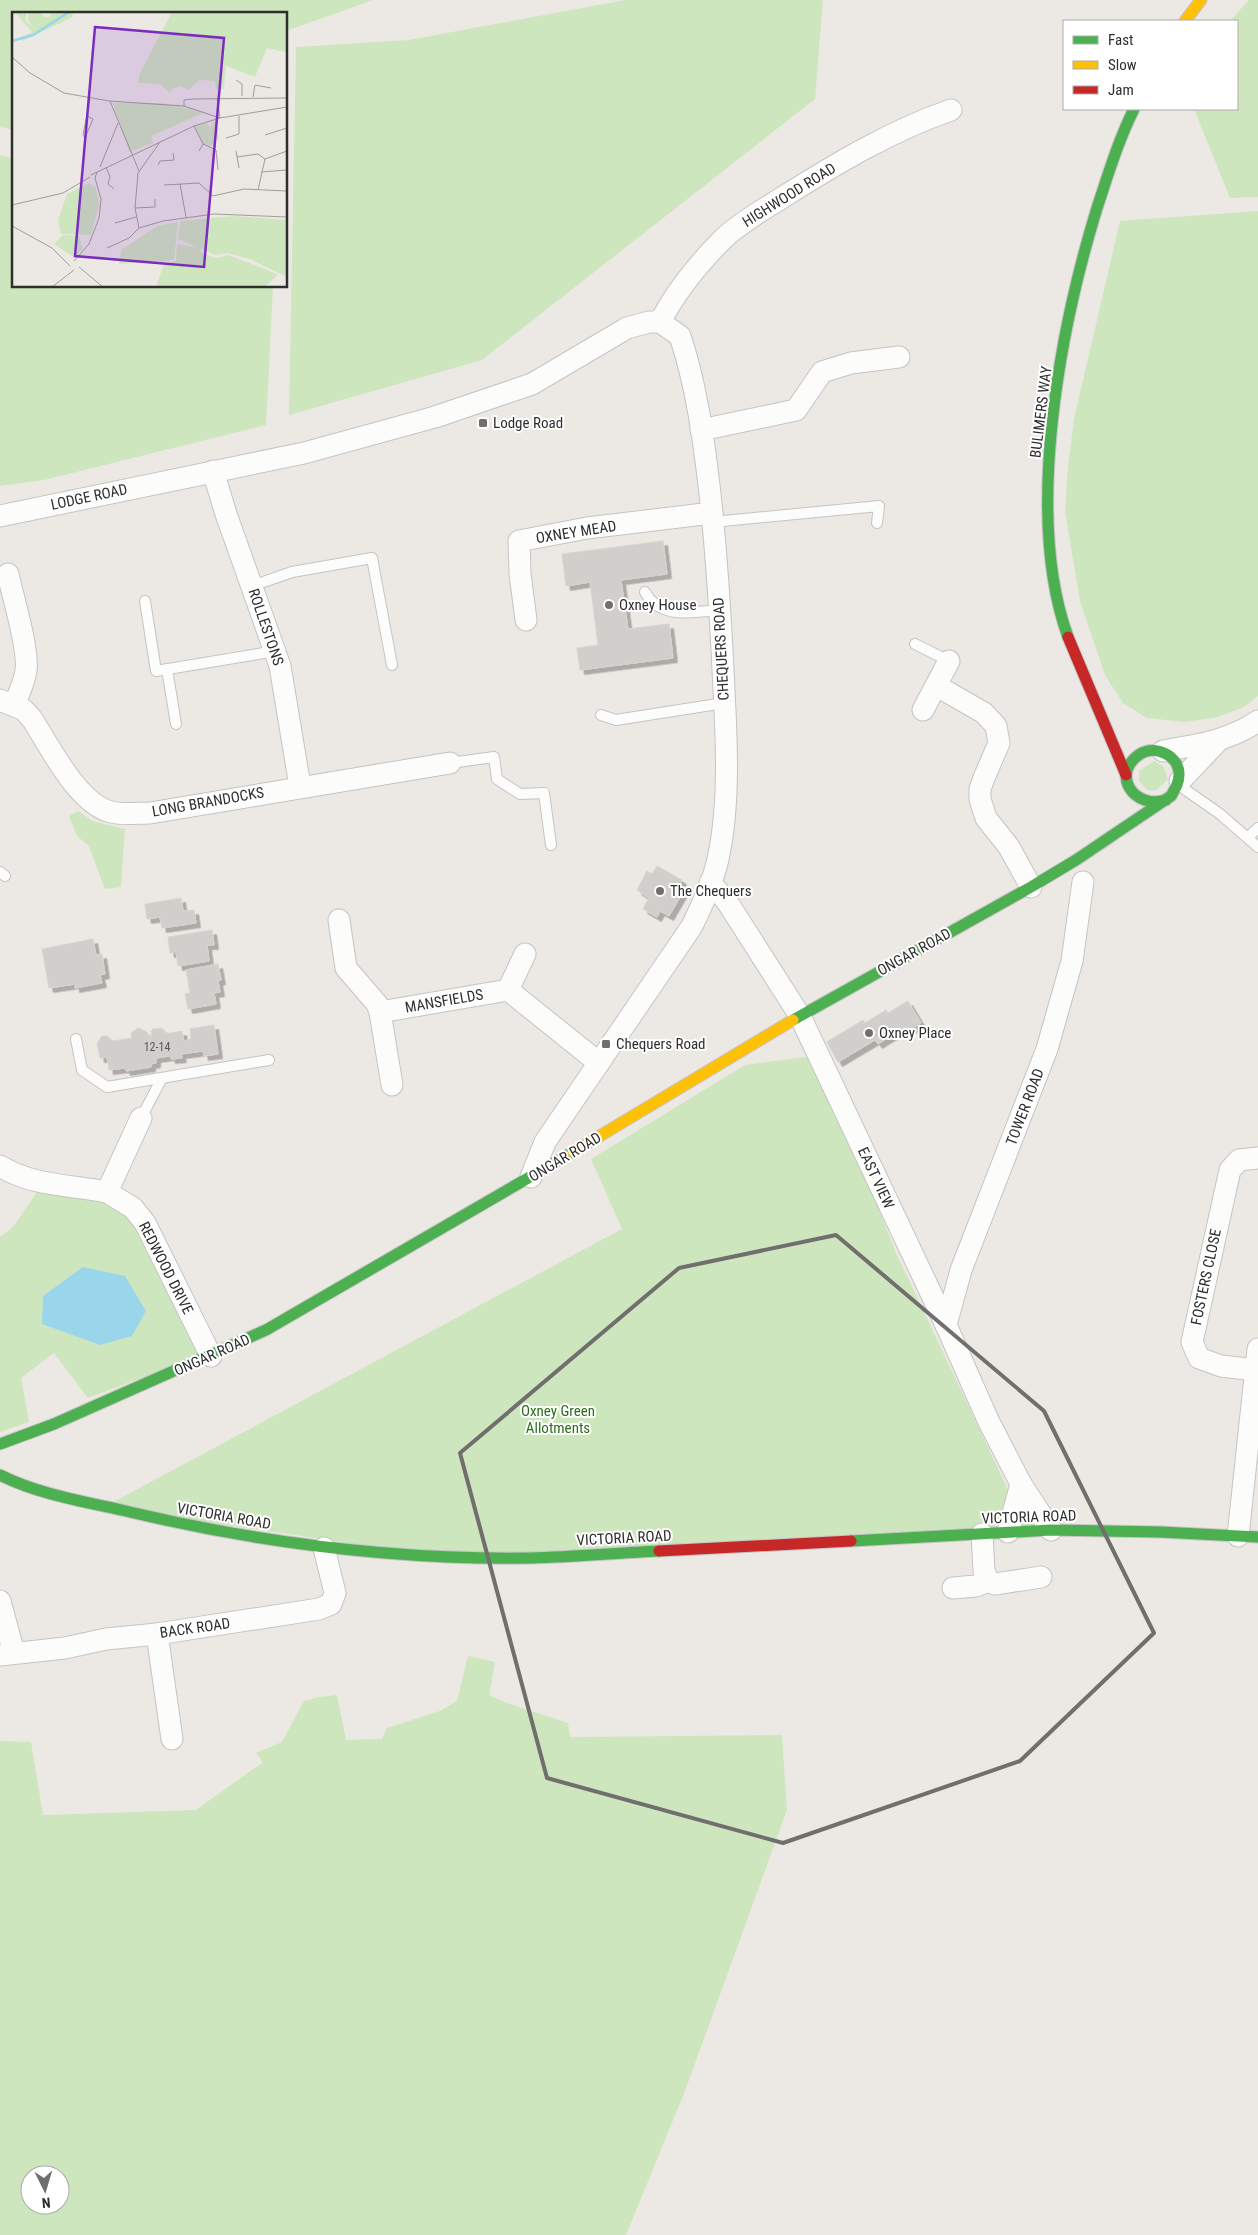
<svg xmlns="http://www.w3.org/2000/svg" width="1258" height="2235" font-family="'Roboto Condensed',sans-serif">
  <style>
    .green { fill: #cee6be; fill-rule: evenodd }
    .water { fill: #99d6ec }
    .building { fill: #d1cecb; stroke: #d7d4d0; filter: url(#shadow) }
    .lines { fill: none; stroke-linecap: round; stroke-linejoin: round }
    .lane-casing { stroke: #c5c4c5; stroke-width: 12 }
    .street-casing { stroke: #c5c4c5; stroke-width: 23 }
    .fast-casing { stroke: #c5c4c5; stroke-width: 13 }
    .slow-casing { stroke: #c5c4c5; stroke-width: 13 }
    .jam-casing { stroke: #c5c4c5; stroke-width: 13 }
    .lane { stroke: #fcfcfb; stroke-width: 10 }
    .street { stroke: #fcfcfb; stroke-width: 21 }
    .fast { stroke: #4caf50; stroke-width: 11 }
    .slow { stroke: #ffc107; stroke-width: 11 }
    .jam { stroke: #c62828; stroke-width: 11 }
    .marked { fill: none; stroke: #706f6e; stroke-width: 4; stroke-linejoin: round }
    .poi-dot { fill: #706f6e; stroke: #fff; stroke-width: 2 }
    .labels { text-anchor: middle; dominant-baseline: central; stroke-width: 4; stroke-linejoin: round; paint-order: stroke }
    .number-label { font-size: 12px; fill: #585857 }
    .street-label { font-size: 15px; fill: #2e2e2e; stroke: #fff }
    .poi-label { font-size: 15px; fill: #2e2e2e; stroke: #fff; text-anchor: start }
    .park-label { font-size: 15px; fill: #2c6e1b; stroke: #fff }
    .inset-river { fill: none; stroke: #99d6ec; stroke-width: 2.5 }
    .inset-road { fill: none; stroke: #a09e9b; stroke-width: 1 }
    .view { fill: #7b2cbf; fill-opacity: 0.15; stroke: #7b2cbf; stroke-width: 2.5 }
    .inset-edge { fill: none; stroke: #2e2e2e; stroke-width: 2.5 }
  </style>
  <defs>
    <filter id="shadow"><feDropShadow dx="4.5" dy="4.5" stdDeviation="0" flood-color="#0004"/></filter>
  </defs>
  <rect width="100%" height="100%" fill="#ece8e4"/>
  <g class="green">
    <path d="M 0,0 L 373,0 L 286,31 L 286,14 L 14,14 L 14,130 L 0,127 Z"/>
    <path d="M 625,0 L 823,0 L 815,99 L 482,360 L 289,415 L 296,47 L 409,40 Z"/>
    <path d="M 1249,0 L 1258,0 L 1258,197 L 1230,198 L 1194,109 L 1237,109 L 1237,21 L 1230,21 Z"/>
    <path d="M 0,155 L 14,159 L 14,286 L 273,286 L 266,425 L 44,480 L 0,486 Z"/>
    <path d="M 1258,211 L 1258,696 L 1244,707 L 1218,717 L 1184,722 L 1147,718 L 1123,703 L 1105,675 L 1080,601 L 1065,512 L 1068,467 L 1074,419 L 1120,221 Z"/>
    <path d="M 1154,761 L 1163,766 L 1168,779 L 1157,790 L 1147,790 L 1139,781 L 1139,771 Z"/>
    <path d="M 78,811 L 92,821 L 125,829 L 121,887 L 105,889 L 89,846 L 77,836 L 69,816 Z"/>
    <path d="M 806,1057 L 820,1057 L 896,1253 L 1020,1515 L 1051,1530 L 438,1556 L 104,1507 L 622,1229 L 591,1159 L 745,1065 Z"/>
    <path d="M 44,1182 L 120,1204 L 140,1232 L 205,1354 L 88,1398 L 54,1353 L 21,1378 L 29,1422 L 0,1432 L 0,1237 L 13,1227 Z"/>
    <path d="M 468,1656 L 495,1662 L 489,1695 L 504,1702 L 568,1723 L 570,1737 L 782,1735 L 787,1810 L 685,2091 L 626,2235 L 0,2235 L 0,1741 L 31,1742 L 43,1815 L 196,1810 L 263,1762 L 256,1753 L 282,1742 L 304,1701 L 319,1697 L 337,1695 L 346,1740 L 382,1739 L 387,1728 L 440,1711 L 457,1701 ZM 30,2175 L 60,2175 L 60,2205 L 30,2205 Z"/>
  </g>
  <path class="water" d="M 83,1267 L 125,1276 L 146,1311 L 132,1336 L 100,1345 L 42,1324 L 43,1296 Z"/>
  <g class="building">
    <path d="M 663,541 L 667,574 L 621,580 L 628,629 L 669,624 L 673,658 L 580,670 L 577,648 L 598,645 L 590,582 L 566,586 L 562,554 Z"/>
    <path d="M 657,866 L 682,880 L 677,888 L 683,892 L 669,916 L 660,911 L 657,917 L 643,909 L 649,898 L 637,890 L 647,871 L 652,874 Z"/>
    <path d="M 181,898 L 183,911 L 194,910 L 196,923 L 162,928 L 160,917 L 147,919 L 145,904 Z"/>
    <path d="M 212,930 L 214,945 L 207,945 L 209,961 L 178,966 L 176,952 L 170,953 L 168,937 Z"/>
    <path d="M 93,939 L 96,955 L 102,954 L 105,974 L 100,975 L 102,983 L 75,988 L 75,984 L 49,988 L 42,949 Z"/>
    <path d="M 218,964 L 221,980 L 218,981 L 220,992 L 214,993 L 216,1004 L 188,1009 L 185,994 L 190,993 L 186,970 Z"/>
    <path d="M 908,1001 L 921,1023 L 901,1035 L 899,1031 L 878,1044 L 875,1040 L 838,1062 L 827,1042 L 863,1020 L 865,1023 L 886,1010 L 888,1013 Z"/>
    <path d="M 214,1025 L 218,1054 L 204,1056 L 203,1051 L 181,1054 L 182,1058 L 171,1059 L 170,1056 L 156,1058 L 156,1063 L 151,1064 L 151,1067 L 126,1071 L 125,1068 L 109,1070 L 107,1057 L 100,1058 L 97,1043 L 102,1036 L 107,1036 L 113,1041 L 132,1038 L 131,1033 L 138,1028 L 147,1032 L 148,1036 L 152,1036 L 151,1031 L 153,1029 L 161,1028 L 164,1030 L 165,1034 L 182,1031 L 184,1041 L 191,1039 L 190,1029 Z"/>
  </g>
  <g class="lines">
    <g class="lane-casing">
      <g id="lane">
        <path d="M 713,522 L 879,506 L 877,523"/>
        <path d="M 252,586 L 292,572 L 372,558 L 392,665"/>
        <path d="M 645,592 C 660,620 693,612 720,610"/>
        <path d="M 145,601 L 156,671 L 276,651"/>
        <path d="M 915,644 L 949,661"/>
        <path d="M 167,669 L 176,724"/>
        <path d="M 601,715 L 616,720 L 724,703"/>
        <path d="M 450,763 L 494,757 L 497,779 L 520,794 L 544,793 L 551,845"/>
        <path d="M 1180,786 L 1220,814 L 1258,847"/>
        <path d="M 1248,837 L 1258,828"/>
        <path d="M 0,872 L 5,876"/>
        <path d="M 76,1039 L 82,1070 L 107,1087 L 269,1060"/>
        <path d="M 141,1118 L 162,1078"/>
      </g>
    </g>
    <g class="street-casing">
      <g id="street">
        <path d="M 660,322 C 676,291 699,263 724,238 C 740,223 761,211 780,199 C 834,165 890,131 951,110"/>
        <path d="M 701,430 L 796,410 L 822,372 L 851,363 L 899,357"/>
        <path d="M 213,471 L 226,514 L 280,666 L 300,786"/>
        <path d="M 0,516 L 304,453 L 435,417 L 532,384 L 627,328 L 649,322 L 660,322 L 680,336 C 696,384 703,435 709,485 C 716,546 720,608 723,670 C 726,730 731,800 718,859 C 713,882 702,905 692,926 L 545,1142 L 531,1177"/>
        <path d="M 8,574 C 13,598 29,649 26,671 C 24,683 19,694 14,705"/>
        <path d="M 526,620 L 520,574 L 519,541 L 587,528 L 712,513"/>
        <path d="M 937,686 L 984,713 L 996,726 L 999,743 L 984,778 L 980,789 L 980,799 L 986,818 L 1009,847 L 1031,887"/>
        <path d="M 0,700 L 24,710 L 32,719 C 51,748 77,803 111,812 C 123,815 137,813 150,813 L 450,763"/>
        <path d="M 923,710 L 949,661"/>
        <path d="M 1163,751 C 1197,745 1229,741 1258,721"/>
        <path d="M 1180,781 L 1217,742"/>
        <path d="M 710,883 L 726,900 L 800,1016 L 946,1325 L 988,1420 L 1021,1484 L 1051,1530"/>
        <path d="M 339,920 L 346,968 L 377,1004 L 380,1012"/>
        <path d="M 508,990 L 599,1063"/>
        <path d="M 392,1085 L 380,1012 L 508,990 L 525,954"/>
        <path d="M 141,1118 L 107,1192 L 133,1208 L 145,1223 L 211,1356"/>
        <path d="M 0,1166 C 32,1186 71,1185 107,1192"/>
        <path d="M 946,1325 L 961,1270 L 1047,1049 L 1072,961 L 1083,882"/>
        <path d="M 1256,1370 L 1221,1366 L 1199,1358 L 1192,1342 L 1230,1170 L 1239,1160 L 1258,1158"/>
        <path d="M 1008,1532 L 1021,1484"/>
        <path d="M 982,1534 L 984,1571 L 988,1581 L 995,1584 L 1041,1577"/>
        <path d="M 1238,1536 L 1258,1349"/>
        <path d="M 953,1588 L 976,1586 L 988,1581"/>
        <path d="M 0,1601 L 14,1653"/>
        <path d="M 157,1634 L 172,1739"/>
        <path d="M 0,1655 L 65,1648 L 106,1639 L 157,1634 L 319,1609 L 331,1604 L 335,1593 L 324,1548"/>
      </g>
    </g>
    <g class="fast-casing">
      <g id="fast">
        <path d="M 1068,637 C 1024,516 1060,329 1097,208 C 1108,175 1118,141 1134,109"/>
        <path d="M 793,1020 L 1031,887 L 1076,860 L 1171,796 C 1175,789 1179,783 1179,775 C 1180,756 1155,744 1140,754 C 1110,774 1134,810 1166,800"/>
        <path d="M 0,1444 L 54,1424 L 266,1330 L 573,1152"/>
        <path d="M 0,1475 C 40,1495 87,1502 130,1512 C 261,1543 396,1560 531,1558 C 574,1557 616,1553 659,1551"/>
        <path d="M 851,1541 L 1051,1530 L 1160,1532 L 1258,1537"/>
      </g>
    </g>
    <g class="slow-casing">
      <g id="slow">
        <path d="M 1185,21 L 1201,0"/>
        <path d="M 573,1152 L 793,1020"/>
      </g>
    </g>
    <g class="jam-casing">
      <g id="jam">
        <path d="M 1068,637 L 1126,775"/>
        <path d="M 659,1551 L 851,1541"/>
      </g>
    </g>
    <use href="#lane" class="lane"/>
    <use href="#street" class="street"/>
    <use href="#fast" class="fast"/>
    <use href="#slow" class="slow"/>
    <use href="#jam" class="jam"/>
  </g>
  <path class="marked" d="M 836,1235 L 1044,1411 L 1154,1633 L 1020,1761 L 783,1843 L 547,1778 L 460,1453 L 679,1268 Z"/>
  <g class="poi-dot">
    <rect x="478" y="418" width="10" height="10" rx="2.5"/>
    <circle cx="609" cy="605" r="5"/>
    <circle cx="660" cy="891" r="5"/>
    <circle cx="869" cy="1033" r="5"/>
    <rect x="601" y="1039" width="10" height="10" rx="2.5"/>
  </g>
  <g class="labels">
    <g class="number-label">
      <text x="157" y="1047">12-14</text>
    </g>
    <g class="street-label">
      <text transform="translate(789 195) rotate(-32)">HIGHWOOD ROAD</text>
      <text transform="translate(1041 412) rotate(-83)">BULIMERS WAY</text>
      <text transform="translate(89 497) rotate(-12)">LODGE ROAD</text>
      <text transform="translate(576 532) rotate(-9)">OXNEY MEAD</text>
      <text transform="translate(266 627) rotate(71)">ROLLESTONS</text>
      <text transform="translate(721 649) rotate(-93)">CHEQUERS ROAD</text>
      <text transform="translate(208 802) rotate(-10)">LONG BRANDOCKS</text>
      <text transform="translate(914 952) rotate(-29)">ONGAR ROAD</text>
      <text transform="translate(444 1001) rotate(-10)">MANSFIELDS</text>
      <text transform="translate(1025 1107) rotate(-69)">TOWER ROAD</text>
      <text transform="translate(565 1157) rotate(-31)">ONGAR ROAD</text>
      <text transform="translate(876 1178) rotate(65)">EAST VIEW</text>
      <text transform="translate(166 1268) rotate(63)">REDWOOD DRIVE</text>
      <text transform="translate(1206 1277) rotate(-78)">FOSTERS CLOSE</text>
      <text transform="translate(212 1355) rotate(-24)">ONGAR ROAD</text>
      <text transform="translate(224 1516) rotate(10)">VICTORIA ROAD</text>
      <text transform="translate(1029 1517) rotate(-2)">VICTORIA ROAD</text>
      <text transform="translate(624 1538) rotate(-3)">VICTORIA ROAD</text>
      <text transform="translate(195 1628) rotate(-8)">BACK ROAD</text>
    </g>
    <g class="poi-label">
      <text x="493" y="423">Lodge Road</text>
      <text x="619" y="605">Oxney House</text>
      <text x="670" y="891">The Chequers</text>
      <text x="879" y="1033">Oxney Place</text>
      <text x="616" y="1044">Chequers Road</text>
    </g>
    <g class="park-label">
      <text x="558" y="1411">Oxney Green<tspan x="558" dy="17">Allotments</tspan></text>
    </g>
  </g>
  <g transform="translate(12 12)">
    <rect width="275" height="275" fill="#ece8e4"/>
    <path d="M 3,0 L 15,0 L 13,8 L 22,17 L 16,8 L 17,0 L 27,0 L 33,5 L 38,5 L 40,0 L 62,0 L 59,6 L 10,29 L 8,26 L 20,20 ZM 160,0 L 275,0 L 275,44 L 273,40 L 255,36 L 243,65 L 214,54 L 212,77 L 204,77 L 203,69 L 188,68 L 176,78 L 168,74 L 160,77 L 158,81 L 148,72 L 127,71 L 127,63 ZM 101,91 L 151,91 L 194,100 L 139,124 L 141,131 L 117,140 ZM 204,108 L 207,126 L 198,134 L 190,131 L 183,115 L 195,111 L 198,116 ZM 77,171 L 84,176 L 87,193 L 79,223 L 49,222 L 46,208 L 55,182 ZM 222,204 L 275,208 L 275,265 L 238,247 L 215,241 L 203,243 L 166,227 L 168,209 ZM 166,210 L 162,248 L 107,252 L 109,238 L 145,214 ZM 51,223 L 67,224 L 71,237 L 62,245 L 42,232 ZM 165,232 L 188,236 L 190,241 L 204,246 L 216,243 L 265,262 L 264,265 L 252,275 L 144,275 L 152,252 L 164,249 Z" fill="#cee6be"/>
    <path class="inset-river" d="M 0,29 L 21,23 L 57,0"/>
    <path class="inset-road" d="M 0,45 L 18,61 L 52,81 L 97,89 L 172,94 L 208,106M 224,68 L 230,72 L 230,84M 241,85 L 243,73 L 259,76M 205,86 L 208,106M 98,89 L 127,159M 172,94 L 172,88 L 181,87 L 275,86M 75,104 L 81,107 L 73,126 L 71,123 L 78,87M 182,114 L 191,132 L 187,139M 253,123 L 275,116M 214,126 L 227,122 L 227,104M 191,132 L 204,138 L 206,158M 224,139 L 227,156M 225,145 L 246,142 L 253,147M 146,153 L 148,149 L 162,148 L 161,141M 88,155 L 106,111M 94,155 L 98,165 L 96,172 L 102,177M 249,160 L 275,158M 79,163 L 182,114 L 208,106 L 275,95M 168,172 L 174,205M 152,173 L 187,171 L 201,184 L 232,177 L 275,179M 246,178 L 253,147 L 275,139M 0,193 L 51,181 L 78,165M 123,196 L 143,195 L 143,187M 103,211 L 124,205M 0,214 L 40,236 L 58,254M 127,216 L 151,209 L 202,202 L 275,205M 127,216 L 123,196 L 126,161 L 148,130M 95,236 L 117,226 L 127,216M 62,249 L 77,232 L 87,206 L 89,187 L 83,166 L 85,160M 67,255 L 91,275M 40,275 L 62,258"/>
    <path class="view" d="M 83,15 L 212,26 L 192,255 L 63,244 Z"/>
    <rect width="275" height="275" class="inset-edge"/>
  </g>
  <rect x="1063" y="20" width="175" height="90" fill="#ffffff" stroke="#ababab"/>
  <rect x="1073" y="36" width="25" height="8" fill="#4caf50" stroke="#ababab"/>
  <text x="1108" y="45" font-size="15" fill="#2e2e2e">Fast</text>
  <rect x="1073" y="61" width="25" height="8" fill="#ffc107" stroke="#ababab"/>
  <text x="1108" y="70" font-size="15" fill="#2e2e2e">Slow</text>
  <rect x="1073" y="86" width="25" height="8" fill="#c62828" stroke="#ababab"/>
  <text x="1108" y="95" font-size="15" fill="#2e2e2e">Jam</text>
  <g transform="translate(45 2190) rotate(175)"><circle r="24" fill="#ffffff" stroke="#ababab"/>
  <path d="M0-4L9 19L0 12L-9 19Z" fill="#706f6e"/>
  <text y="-8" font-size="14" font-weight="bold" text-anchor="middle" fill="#2e2e2e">N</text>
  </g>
</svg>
